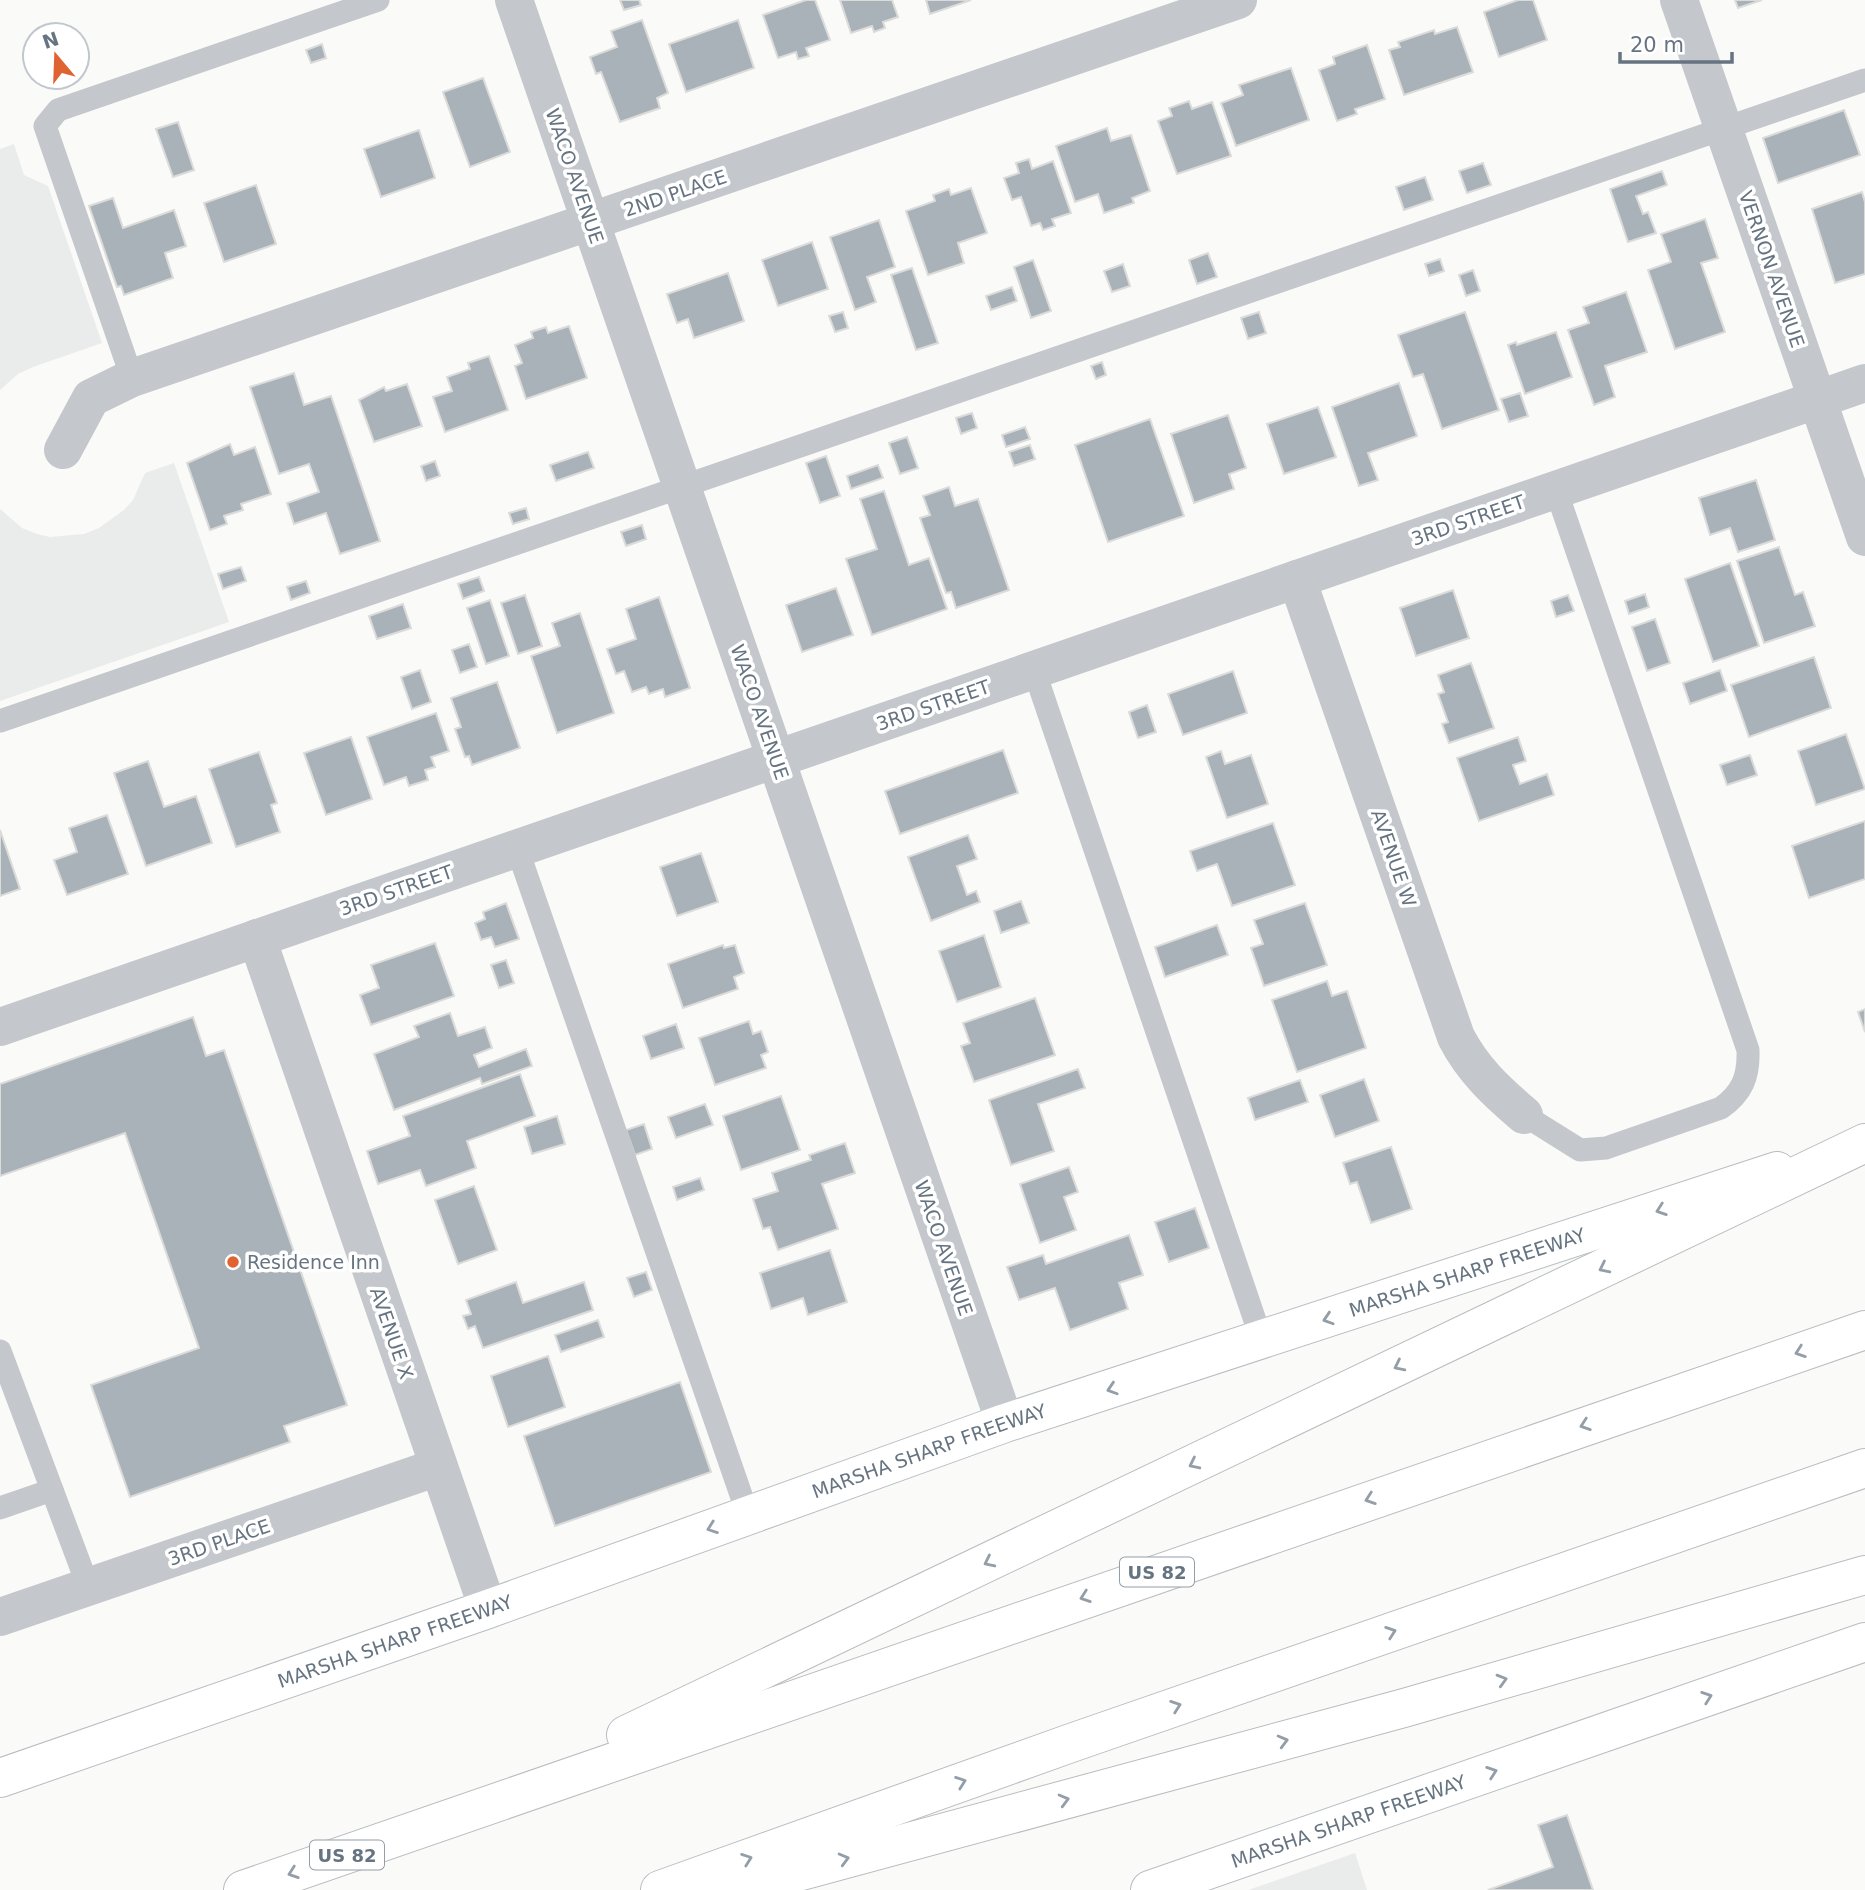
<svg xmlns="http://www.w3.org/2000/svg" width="1865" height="1890" font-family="'DejaVu Sans',sans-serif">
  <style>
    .built { fill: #eaeceb }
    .building { fill: #aab2b9; stroke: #dbdcda; stroke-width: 2 }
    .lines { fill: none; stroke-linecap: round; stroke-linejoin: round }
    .secondary-casing { stroke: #b8bdc2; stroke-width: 40 }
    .highway-casing { stroke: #b9bcbf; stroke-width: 40 }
    .lane { stroke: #c4c7cb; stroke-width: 23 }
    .street { stroke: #c4c7cb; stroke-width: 38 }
    .secondary { stroke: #fff; stroke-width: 38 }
    .highway { stroke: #fff; stroke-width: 38 }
    .oneway { stroke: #949ea8 }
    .poi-dot { fill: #df6432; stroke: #fff; stroke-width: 2.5 }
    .labels { text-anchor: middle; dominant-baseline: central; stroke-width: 7; stroke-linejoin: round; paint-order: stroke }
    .shield { fill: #fff; stroke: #949ea8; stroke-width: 2 }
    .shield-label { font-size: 18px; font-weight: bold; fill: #667482 }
    .street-label { font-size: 19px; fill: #667482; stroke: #fff }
    .poi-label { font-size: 19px; fill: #667482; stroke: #fff; text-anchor: start }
  </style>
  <rect width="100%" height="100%" fill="#fafaf8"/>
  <g class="built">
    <path d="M 14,144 L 24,175 L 48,186 L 102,343 L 33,367 L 18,374 L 0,390 L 0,149 Z"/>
    <path d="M 174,463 L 229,622 L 0,701 L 0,509 L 22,528 L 37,534 L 50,537 L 84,534 L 99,528 L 124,510 L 133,500 L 145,473 Z"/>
    <path d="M 1355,1853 L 1367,1890 L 1248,1890 Z"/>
  </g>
  <g class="building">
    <path d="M 620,0 L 639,0 L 641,5 L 624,10 Z"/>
    <path d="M 806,0 L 815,0 L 830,40 L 806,48 L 809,56 L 798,59 L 796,52 L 778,58 L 763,15 Z"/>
    <path d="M 840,0 L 892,0 L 898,17 L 883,22 L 885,28 L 874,32 L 872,26 L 851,33 Z"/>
    <path d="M 926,0 L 971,0 L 930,14 Z"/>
    <path d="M 1518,0 L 1533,0 L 1547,40 L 1499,57 L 1484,12 Z"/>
    <path d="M 1735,0 L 1762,0 L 1738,8 Z"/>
    <path d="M 642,20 L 668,93 L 657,98 L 660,108 L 620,122 L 601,72 L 596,74 L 590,57 L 617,47 L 611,31 Z"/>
    <path d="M 738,20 L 754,68 L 686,92 L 669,44 Z"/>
    <path d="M 1457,27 L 1473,72 L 1404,95 L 1389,50 L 1400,47 L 1398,42 L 1434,30 L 1435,34 Z"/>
    <path d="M 322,44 L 326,58 L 311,63 L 306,50 Z"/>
    <path d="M 1367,45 L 1385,99 L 1355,109 L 1357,114 L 1337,121 L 1319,70 L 1335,64 L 1333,57 Z"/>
    <path d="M 1291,68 L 1309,120 L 1236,146 L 1221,103 L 1243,95 L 1239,85 Z"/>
    <path d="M 483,78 L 510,152 L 470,167 L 443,92 Z"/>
    <path d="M 1189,101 L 1192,109 L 1212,102 L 1231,156 L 1177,174 L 1158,121 L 1172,116 L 1169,108 Z"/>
    <path d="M 1844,110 L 1860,155 L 1778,183 L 1763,138 Z"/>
    <path d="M 178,122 L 194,170 L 173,177 L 156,129 Z"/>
    <path d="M 1107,128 L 1111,141 L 1131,135 L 1150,191 L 1132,198 L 1134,203 L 1104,213 L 1098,194 L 1075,202 L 1056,146 Z"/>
    <path d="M 419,130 L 435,178 L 381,197 L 364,149 Z"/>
    <path d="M 1029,159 L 1032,169 L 1053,161 L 1071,213 L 1052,219 L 1055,226 L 1043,230 L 1040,223 L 1031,226 L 1021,197 L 1012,200 L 1004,178 L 1019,173 L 1016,163 Z"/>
    <path d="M 1483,163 L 1491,185 L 1467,193 L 1459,171 Z"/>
    <path d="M 1662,171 L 1667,185 L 1636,196 L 1643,214 L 1648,212 L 1656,233 L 1628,242 L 1610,189 Z"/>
    <path d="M 1425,177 L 1433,200 L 1404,210 L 1396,187 Z"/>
    <path d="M 256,185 L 276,244 L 224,262 L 204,203 Z"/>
    <path d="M 971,188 L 987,233 L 958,243 L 964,263 L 928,275 L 906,211 L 935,201 L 933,195 L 949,189 L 951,195 Z"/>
    <path d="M 1862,192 L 1865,202 L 1865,274 L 1835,283 L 1812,209 Z"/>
    <path d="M 113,198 L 123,228 L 174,210 L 186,246 L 165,253 L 173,278 L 124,295 L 121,286 L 117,287 L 89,206 Z"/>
    <path d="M 1705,219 L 1718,258 L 1701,263 L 1725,332 L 1675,349 L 1648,270 L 1671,262 L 1661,234 Z"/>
    <path d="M 879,220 L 895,267 L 867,277 L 876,302 L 855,310 L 830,237 Z"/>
    <path d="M 812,242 L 828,289 L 778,306 L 762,260 Z"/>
    <path d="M 1208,253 L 1217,277 L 1197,284 L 1189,260 Z"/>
    <path d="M 1440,259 L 1444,271 L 1429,276 L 1425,264 Z"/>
    <path d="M 1033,260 L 1051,311 L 1031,318 L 1014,267 Z"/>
    <path d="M 1123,264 L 1130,286 L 1112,292 L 1104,271 Z"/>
    <path d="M 912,268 L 938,343 L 916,350 L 891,275 Z"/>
    <path d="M 1473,270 L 1480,291 L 1466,296 L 1459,275 Z"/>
    <path d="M 728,273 L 744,321 L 694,338 L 688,319 L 677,323 L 667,294 Z"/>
    <path d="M 1012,287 L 1017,301 L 991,310 L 986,296 Z"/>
    <path d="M 1626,292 L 1647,352 L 1605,366 L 1615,397 L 1594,405 L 1568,330 L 1589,323 L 1583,307 Z"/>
    <path d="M 843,312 L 848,328 L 835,332 L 829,316 Z"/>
    <path d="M 1259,312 L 1266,333 L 1248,339 L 1241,318 Z"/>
    <path d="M 1465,312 L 1499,410 L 1442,429 L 1423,374 L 1413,377 L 1398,335 Z"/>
    <path d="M 569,326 L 587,378 L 526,399 L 515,366 L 522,363 L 515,345 L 533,338 L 531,332 L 546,327 L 548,333 Z"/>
    <path d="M 1556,332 L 1572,377 L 1525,394 L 1508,345 L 1516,342 L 1517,345 Z"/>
    <path d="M 489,356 L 508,410 L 445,432 L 433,397 L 452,391 L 447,377 L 470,369 L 468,363 Z"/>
    <path d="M 1102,362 L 1106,375 L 1096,379 L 1091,366 Z"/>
    <path d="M 294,373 L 304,405 L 331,396 L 380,541 L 340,554 L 326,513 L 294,524 L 287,503 L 319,492 L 309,464 L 279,474 L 250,387 Z"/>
    <path d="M 1399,383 L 1417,436 L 1368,453 L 1378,480 L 1359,486 L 1332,407 Z"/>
    <path d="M 407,384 L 422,426 L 374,442 L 359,400 L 384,387 L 386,391 Z"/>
    <path d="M 1520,393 L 1528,416 L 1509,422 L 1501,399 Z"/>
    <path d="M 1318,407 L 1336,457 L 1284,474 L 1267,424 Z"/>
    <path d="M 972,413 L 977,428 L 961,434 L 956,418 Z"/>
    <path d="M 1228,415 L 1246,468 L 1229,474 L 1234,489 L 1194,503 L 1171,434 Z"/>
    <path d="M 1150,419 L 1184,516 L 1108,542 L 1075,445 Z"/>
    <path d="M 1025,427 L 1030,439 L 1006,447 L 1002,435 Z"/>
    <path d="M 907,437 L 918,468 L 900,474 L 889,443 Z"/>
    <path d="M 230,444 L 234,455 L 255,447 L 271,494 L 241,504 L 243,510 L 224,516 L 227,524 L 210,530 L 187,463 Z"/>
    <path d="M 1030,445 L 1035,459 L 1014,466 L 1009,452 Z"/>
    <path d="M 588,452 L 594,468 L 556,481 L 550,465 Z"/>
    <path d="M 826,456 L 840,496 L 820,503 L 806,463 Z"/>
    <path d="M 435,461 L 440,476 L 426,481 L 421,466 Z"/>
    <path d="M 878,465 L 883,478 L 851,489 L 847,476 Z"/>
    <path d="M 1756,480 L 1775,540 L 1738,552 L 1730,528 L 1710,535 L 1699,498 Z"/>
    <path d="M 949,487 L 955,506 L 978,499 L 1009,590 L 956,608 L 951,592 L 946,593 L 920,518 L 930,515 L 923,496 Z"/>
    <path d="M 884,491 L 909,565 L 929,558 L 947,609 L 872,635 L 846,559 L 877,549 L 860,499 Z"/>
    <path d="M 526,508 L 529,519 L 513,524 L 509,513 Z"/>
    <path d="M 642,525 L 646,539 L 626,546 L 621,532 Z"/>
    <path d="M 1779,547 L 1795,595 L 1803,592 L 1815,626 L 1764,643 L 1737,561 Z"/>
    <path d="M 1730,563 L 1759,646 L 1713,662 L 1685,579 Z"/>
    <path d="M 241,567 L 246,581 L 223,589 L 218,574 Z"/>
    <path d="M 479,577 L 484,591 L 463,599 L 458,584 Z"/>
    <path d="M 306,581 L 310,593 L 291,600 L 287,587 Z"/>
    <path d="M 836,588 L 853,635 L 802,652 L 786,605 Z"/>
    <path d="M 1453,590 L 1469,638 L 1416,656 L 1400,608 Z"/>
    <path d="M 1645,594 L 1649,607 L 1629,614 L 1625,601 Z"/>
    <path d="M 525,595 L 542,646 L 518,654 L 501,603 Z"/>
    <path d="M 1568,595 L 1574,611 L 1556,617 L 1551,601 Z"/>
    <path d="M 659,597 L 690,688 L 665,697 L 663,689 L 649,694 L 646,687 L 632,692 L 624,671 L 616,674 L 607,649 L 636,639 L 626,609 Z"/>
    <path d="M 490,600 L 509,656 L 486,664 L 467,608 Z"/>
    <path d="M 403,604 L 411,628 L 377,639 L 369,616 Z"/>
    <path d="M 580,613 L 614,713 L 557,733 L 531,656 L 560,646 L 552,623 Z"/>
    <path d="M 1655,619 L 1670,663 L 1647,671 L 1632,627 Z"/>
    <path d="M 469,644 L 477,667 L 460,673 L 452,650 Z"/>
    <path d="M 1814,657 L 1831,708 L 1749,737 L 1731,685 Z"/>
    <path d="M 1471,663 L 1494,728 L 1449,743 L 1442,724 L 1448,722 L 1438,694 L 1444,692 L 1438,675 Z"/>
    <path d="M 420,670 L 431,702 L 412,709 L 401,677 Z"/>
    <path d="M 1720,670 L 1727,691 L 1690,704 L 1683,683 Z"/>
    <path d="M 1233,671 L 1247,713 L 1183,735 L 1168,694 Z"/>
    <path d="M 497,682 L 520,748 L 472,765 L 469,756 L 465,757 L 455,729 L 461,727 L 451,698 Z"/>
    <path d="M 1147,705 L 1156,732 L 1138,738 L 1129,712 Z"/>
    <path d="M 436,713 L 449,751 L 431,757 L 435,767 L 425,770 L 428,780 L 409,786 L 406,777 L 384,785 L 367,737 Z"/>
    <path d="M 1846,734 L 1865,789 L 1816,805 L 1798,751 Z"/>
    <path d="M 351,737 L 372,799 L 326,815 L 304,753 Z"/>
    <path d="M 1518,737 L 1526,761 L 1513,765 L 1520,784 L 1547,774 L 1554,795 L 1479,821 L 1457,758 Z"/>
    <path d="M 1003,750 L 1018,793 L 900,834 L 885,791 Z"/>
    <path d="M 1221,751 L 1225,764 L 1251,755 L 1268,804 L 1227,818 L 1206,757 Z"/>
    <path d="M 259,752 L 277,803 L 271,805 L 280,832 L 236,847 L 209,769 Z"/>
    <path d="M 1750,755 L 1757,775 L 1727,785 L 1720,765 Z"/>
    <path d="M 148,761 L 164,807 L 196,796 L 212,843 L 146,866 L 114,773 Z"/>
    <path d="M 107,815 L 128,874 L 67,895 L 54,860 L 77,852 L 69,828 Z"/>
    <path d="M 1865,821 L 1865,879 L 1809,898 L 1792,846 Z"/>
    <path d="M 1273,823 L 1295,885 L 1232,906 L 1217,864 L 1197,871 L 1190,851 Z"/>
    <path d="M 0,830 L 20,889 L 0,896 Z"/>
    <path d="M 968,835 L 977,859 L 957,866 L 967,895 L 976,891 L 980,902 L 931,921 L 908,857 Z"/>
    <path d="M 701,853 L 718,902 L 677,916 L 660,867 Z"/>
    <path d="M 1021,901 L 1029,923 L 1001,933 L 994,911 Z"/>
    <path d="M 506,903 L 519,939 L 495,947 L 491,937 L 481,940 L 475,923 L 485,919 L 483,912 Z"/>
    <path d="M 1305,903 L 1327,965 L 1264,986 L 1251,948 L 1263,944 L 1254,920 Z"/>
    <path d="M 1217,925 L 1228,955 L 1165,977 L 1155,947 Z"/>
    <path d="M 984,935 L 1001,987 L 957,1002 L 939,951 Z"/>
    <path d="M 435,943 L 454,996 L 371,1025 L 360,995 L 379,988 L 371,965 Z"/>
    <path d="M 723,945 L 724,948 L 735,945 L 744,973 L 734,977 L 738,989 L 683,1008 L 668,964 Z"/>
    <path d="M 506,960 L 514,983 L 499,988 L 491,965 Z"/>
    <path d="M 1327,981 L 1332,996 L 1347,991 L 1366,1048 L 1297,1072 L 1272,1000 Z"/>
    <path d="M 1035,998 L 1055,1055 L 974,1082 L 961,1046 L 970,1043 L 963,1023 Z"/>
    <path d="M 1865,1009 L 1865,1032 L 1858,1012 Z"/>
    <path d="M 450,1013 L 458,1036 L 485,1027 L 492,1048 L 474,1055 L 479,1067 L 526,1049 L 532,1066 L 482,1084 L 480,1078 L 394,1110 L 374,1054 L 419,1037 L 414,1026 Z"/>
    <path d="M 193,1017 L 206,1056 L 224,1050 L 347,1405 L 284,1426 L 290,1442 L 130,1497 L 91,1385 L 199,1348 L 125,1133 L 0,1176 L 0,1084 Z"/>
    <path d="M 749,1021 L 753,1034 L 761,1031 L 768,1052 L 761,1055 L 766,1068 L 715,1085 L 699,1038 Z"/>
    <path d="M 676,1024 L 684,1048 L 651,1059 L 643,1036 Z"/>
    <path d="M 1078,1069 L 1085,1088 L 1038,1104 L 1054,1151 L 1011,1165 L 989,1100 Z"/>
    <path d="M 520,1074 L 535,1116 L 467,1141 L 476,1168 L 426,1186 L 420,1170 L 378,1184 L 367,1151 L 410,1136 L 403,1116 Z"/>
    <path d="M 1364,1079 L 1379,1121 L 1335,1137 L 1320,1095 Z"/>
    <path d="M 1300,1080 L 1308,1102 L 1255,1120 L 1248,1098 Z"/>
    <path d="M 781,1096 L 800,1150 L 741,1170 L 723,1116 Z"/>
    <path d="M 705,1104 L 713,1125 L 676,1138 L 668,1117 Z"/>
    <path d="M 557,1116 L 565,1144 L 532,1154 L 524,1127 Z"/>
    <path d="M 644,1124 L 652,1149 L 635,1155 L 626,1130 Z"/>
    <path d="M 845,1143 L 855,1173 L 822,1184 L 838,1229 L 778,1250 L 770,1227 L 763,1229 L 753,1199 L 778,1191 L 772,1173 L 811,1160 L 809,1155 Z"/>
    <path d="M 1391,1147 L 1412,1209 L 1371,1223 L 1357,1182 L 1350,1184 L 1343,1163 Z"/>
    <path d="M 1069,1167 L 1078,1192 L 1064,1197 L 1076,1230 L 1040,1243 L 1020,1184 Z"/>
    <path d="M 700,1178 L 704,1190 L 677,1200 L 673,1187 Z"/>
    <path d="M 474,1186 L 497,1250 L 458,1264 L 435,1200 Z"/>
    <path d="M 1195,1208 L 1209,1248 L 1169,1262 L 1155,1222 Z"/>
    <path d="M 1129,1235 L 1143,1275 L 1119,1283 L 1128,1309 L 1070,1330 L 1055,1288 L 1019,1300 L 1007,1267 L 1043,1255 L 1046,1264 Z"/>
    <path d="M 830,1250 L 847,1302 L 808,1315 L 803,1298 L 771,1309 L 760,1273 Z"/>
    <path d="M 646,1272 L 652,1290 L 634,1297 L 627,1278 Z"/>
    <path d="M 516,1282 L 523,1303 L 584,1282 L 593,1310 L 483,1348 L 475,1326 L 468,1329 L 463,1316 L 471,1314 L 466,1300 Z"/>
    <path d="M 598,1320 L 604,1337 L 561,1352 L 555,1335 Z"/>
    <path d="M 548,1356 L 565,1407 L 508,1427 L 491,1376 Z"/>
    <path d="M 680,1382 L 711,1472 L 555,1526 L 524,1436 Z"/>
    <path d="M 1567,1815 L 1593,1890 L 1488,1890 L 1553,1867 L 1538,1825 Z"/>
  </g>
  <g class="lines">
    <g class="secondary-casing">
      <g id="secondary">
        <path id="s1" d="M 0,1778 L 488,1609 L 1005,1423 L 1777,1171"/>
        <path id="s2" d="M 1150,1890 L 1865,1642"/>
      </g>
    </g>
    <g class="highway-casing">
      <g id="highway">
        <path d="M 626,1735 L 1865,1143"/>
        <path d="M 243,1890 L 1865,1330"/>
        <path d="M 660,1890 L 1071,1743 L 1865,1468"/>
        <path d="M 731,1890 L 1404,1708 L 1865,1575"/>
      </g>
    </g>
    <g class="lane">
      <path d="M 132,378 L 45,126 L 58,110 L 378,0"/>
      <path d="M 1034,670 L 1262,1341"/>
      <path d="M 0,721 L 1865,80"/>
      <path d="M 517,848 L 748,1515"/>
      <path d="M 1524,1115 L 1580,1150 L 1606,1148 L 1721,1108 C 1742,1093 1749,1077 1748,1050 L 1556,490"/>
      <path d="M 0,1351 L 88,1586"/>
      <path d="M 0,1508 L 52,1490"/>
    </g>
    <g class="street">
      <path d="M 514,0 L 1005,1423"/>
      <path d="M 1679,0 L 1865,537"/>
      <path d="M 63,450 L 91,398 L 132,378 L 1238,0"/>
      <path d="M 1297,579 L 1456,1037 C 1473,1070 1496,1091 1524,1115"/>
      <path d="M 257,938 L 488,1609"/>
      <path d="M 0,1027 L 1865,383"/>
      <path d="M 0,1617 L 438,1467"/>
    </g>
    <use href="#secondary" class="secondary"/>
    <use href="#highway" class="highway"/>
  </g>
  <defs><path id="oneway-chevron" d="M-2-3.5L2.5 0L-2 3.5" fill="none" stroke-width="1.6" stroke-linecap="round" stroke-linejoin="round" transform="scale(1.75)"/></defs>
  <g class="oneway">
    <use href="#oneway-chevron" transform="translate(1661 1210) rotate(161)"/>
    <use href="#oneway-chevron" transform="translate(1604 1268) rotate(154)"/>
    <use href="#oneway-chevron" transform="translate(1328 1319) rotate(162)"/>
    <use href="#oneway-chevron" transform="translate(1800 1352) rotate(161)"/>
    <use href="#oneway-chevron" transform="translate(1399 1366) rotate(154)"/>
    <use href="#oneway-chevron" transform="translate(1112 1389) rotate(162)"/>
    <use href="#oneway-chevron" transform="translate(1585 1425) rotate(161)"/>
    <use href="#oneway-chevron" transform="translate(1194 1464) rotate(154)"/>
    <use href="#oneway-chevron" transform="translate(1370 1499) rotate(161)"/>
    <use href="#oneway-chevron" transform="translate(712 1528) rotate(160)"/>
    <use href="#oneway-chevron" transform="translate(989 1562) rotate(154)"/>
    <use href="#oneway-chevron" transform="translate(1085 1597) rotate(161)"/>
    <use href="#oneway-chevron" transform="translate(1391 1632) rotate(-19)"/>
    <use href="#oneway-chevron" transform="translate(1502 1680) rotate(-16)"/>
    <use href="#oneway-chevron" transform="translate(1707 1697) rotate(-19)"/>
    <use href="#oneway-chevron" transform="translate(1176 1706) rotate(-19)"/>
    <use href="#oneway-chevron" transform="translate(1283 1741) rotate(-15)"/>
    <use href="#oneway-chevron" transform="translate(1492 1772) rotate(-19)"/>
    <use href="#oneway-chevron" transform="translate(961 1782) rotate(-20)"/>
    <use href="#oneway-chevron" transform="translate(1064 1800) rotate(-15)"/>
    <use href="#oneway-chevron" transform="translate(747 1859) rotate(-20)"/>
    <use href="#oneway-chevron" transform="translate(844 1859) rotate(-15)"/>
    <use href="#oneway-chevron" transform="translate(293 1873) rotate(161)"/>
  </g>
  <circle class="poi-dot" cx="233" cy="1262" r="7"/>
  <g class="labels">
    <g class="shield">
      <rect x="1120" y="1557.5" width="74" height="29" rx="5"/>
      <rect x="310" y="1840.5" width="74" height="29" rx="5"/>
    </g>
    <g class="shield-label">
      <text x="1157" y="1572">US 82</text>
      <text x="347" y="1855">US 82</text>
    </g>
    <g class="street-label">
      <text transform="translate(575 176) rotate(71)">WACO AVENUE</text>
      <text transform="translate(675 193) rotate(-19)">2ND PLACE</text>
      <text transform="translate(1772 269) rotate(71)">VERNON AVENUE</text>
      <text transform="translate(1468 520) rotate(-19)">3RD STREET</text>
      <text transform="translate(933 705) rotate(-19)">3RD STREET</text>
      <text transform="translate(760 712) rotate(71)">WACO AVENUE</text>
      <text transform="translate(1394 858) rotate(71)">AVENUE W</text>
      <text transform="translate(396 890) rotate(-19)">3RD STREET</text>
      <text transform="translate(944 1248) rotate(71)">WACO AVENUE</text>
      <text stroke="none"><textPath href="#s1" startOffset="1552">MARSHA SHARP FREEWAY</textPath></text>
      <text transform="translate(392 1333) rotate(71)">AVENUE X</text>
      <text stroke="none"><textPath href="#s1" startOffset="985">MARSHA SHARP FREEWAY</textPath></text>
      <text transform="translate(219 1542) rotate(-19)">3RD PLACE</text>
      <text stroke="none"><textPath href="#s1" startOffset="418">MARSHA SHARP FREEWAY</textPath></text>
      <text stroke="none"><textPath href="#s2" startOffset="210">MARSHA SHARP FREEWAY</textPath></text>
    </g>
    <g class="poi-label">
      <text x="247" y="1262">Residence Inn</text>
    </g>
  </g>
  <g transform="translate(56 56) rotate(341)"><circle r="33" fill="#ffffff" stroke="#c2c7cd" stroke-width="2"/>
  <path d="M0-5L12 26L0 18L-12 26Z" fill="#df6432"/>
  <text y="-10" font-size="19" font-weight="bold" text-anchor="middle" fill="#667482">N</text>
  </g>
  <path d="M1620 52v10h112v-10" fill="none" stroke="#667482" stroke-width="3.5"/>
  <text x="1630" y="52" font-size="21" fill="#667482" stroke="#ffffff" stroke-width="5" paint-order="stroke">20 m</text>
</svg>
